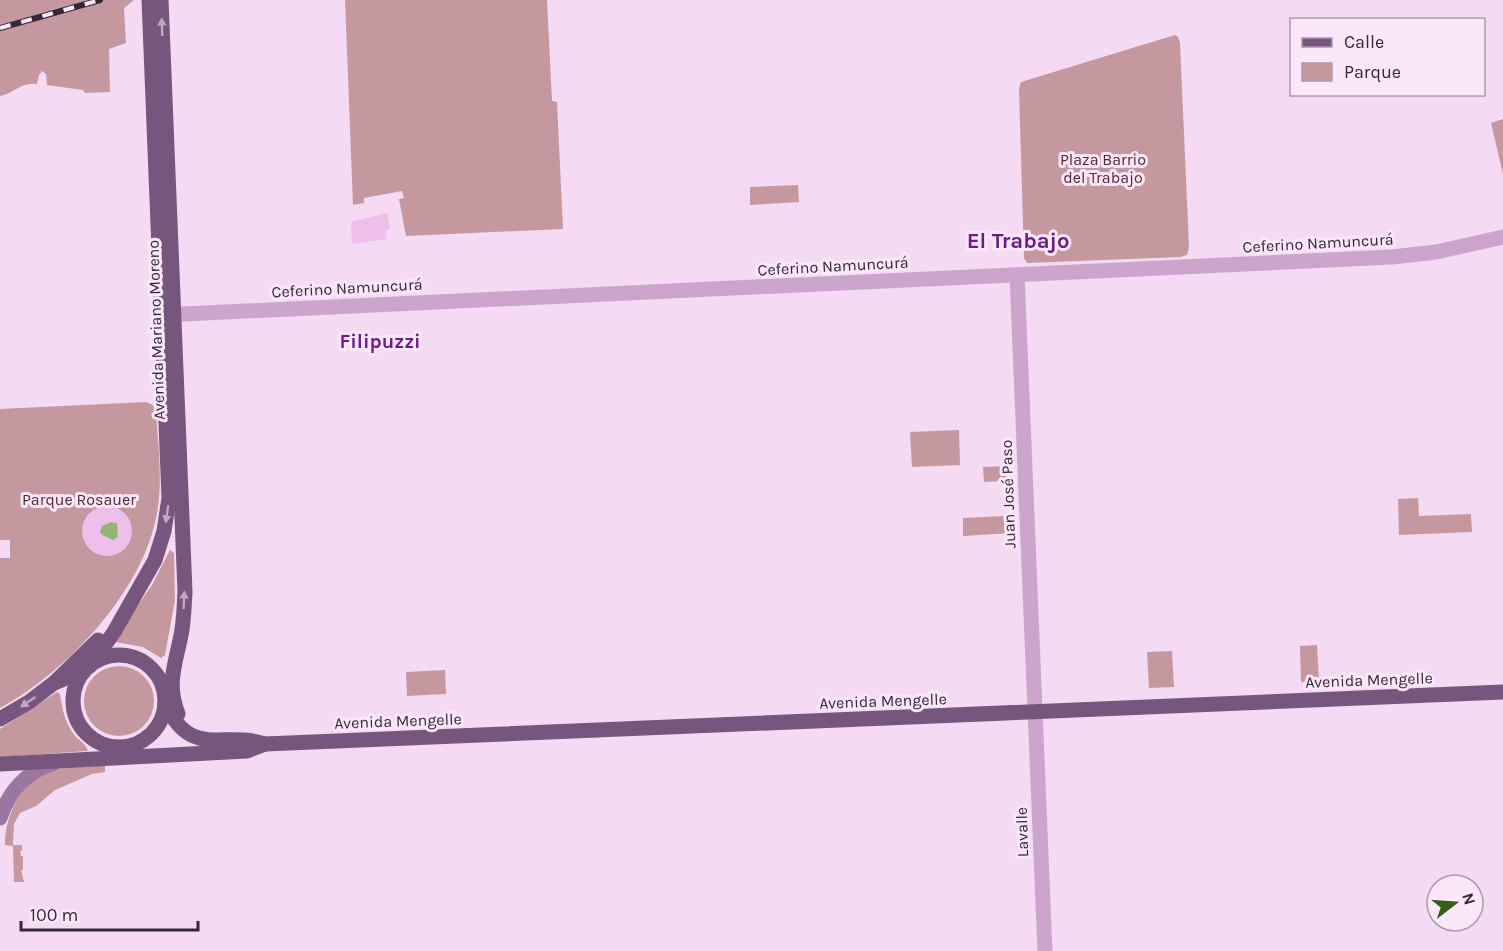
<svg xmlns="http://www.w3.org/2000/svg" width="1503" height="951" font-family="Karla,sans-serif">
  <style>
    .green { fill: #c598a0 }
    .plaza { fill: #eebfeb }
    .water { fill: #93b476 }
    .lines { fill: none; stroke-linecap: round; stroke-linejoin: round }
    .tertiary { stroke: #cca5cd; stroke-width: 15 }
    .secondary { stroke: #9b76a1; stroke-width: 15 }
    .primary { stroke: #76567c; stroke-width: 15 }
    .rail-casing { stroke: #352738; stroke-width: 6 }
    .rail { stroke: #fbe7fa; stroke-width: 4; stroke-dasharray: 11; stroke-linecap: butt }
    .oneway { fill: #bfa6c1 }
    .labels { text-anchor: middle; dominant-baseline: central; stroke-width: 6; stroke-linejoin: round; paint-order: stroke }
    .park-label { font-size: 16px; fill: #59282f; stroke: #fbe7fa }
    .street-label { font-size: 16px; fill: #352738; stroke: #fbe7fa }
    .quarter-label { font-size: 20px; font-weight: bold; fill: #70188f; stroke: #fbe7fa }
    .district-label { font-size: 22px; font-weight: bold; fill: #70188f; stroke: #fbe7fa }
  </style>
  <rect width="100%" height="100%" fill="#f4daf3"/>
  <g class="green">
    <path d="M 0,0 L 134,0 L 124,8 L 126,43 L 109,49 L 110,92 L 85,93 L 83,90 L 47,85 L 46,74 L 42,71 L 39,75 L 37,84 C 20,82 15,93 0,96 Z"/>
    <path d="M 345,0 L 547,0 L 552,101 L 557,102 L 563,229 L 406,236 L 399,199 L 404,198 L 402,191 L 364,198 L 364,203 L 353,205 Z"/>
    <path d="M 1175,35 L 1178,37 L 1180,43 L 1189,247 L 1187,255 L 1180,257 L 1027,263 L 1024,258 L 1019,89 L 1021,82 Z"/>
    <path d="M 1503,119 L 1503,174 L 1491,123 Z"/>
    <path d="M 798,185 L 799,202 L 750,205 L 750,187 Z"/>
    <path d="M 146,402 L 153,405 L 156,412 C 158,445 163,480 157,513 C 144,590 67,672 0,708 L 0,558 L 10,558 L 10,540 L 0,540 L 0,409 Z"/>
    <path d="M 959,430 L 960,465 L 912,467 L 910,432 Z"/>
    <path d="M 1009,466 L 1009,474 L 1003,481 L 984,482 L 983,467 Z"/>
    <path d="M 1418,498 L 1419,516 L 1471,514 L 1472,532 L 1399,535 L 1398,499 Z"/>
    <path d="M 1005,516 L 1011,522 L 1012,533 L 963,536 L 963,518 Z"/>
    <path d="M 170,550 L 174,553 L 175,600 L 165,655 L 161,658 L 143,647 L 115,642 L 126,622 L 152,585 Z"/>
    <path d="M 1317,645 L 1319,681 L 1301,682 L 1300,646 Z"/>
    <path d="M 1172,651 L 1174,687 L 1149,688 L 1147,652 Z"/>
    <circle cx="119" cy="701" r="35"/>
    <path d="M 445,670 L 446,694 L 407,696 L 406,672 Z"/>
    <path d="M 57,692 L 60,694 C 62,709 65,723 75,736 C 80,741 86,744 88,751 L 0,757 L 0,729 Z"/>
    <path d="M 105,766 L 105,772 L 92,774 L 55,790 L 36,806 L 20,813 L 14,824 L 13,845 L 22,845 L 22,851 L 20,851 L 21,856 L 23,856 L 23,870 L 21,870 L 24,882 L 14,882 L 13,846 L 5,845 C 5,811 25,774 62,768 C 76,766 91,766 105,766 Z"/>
  </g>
  <g class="plaza">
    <path d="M 387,213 L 390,229 L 385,230 L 387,239 L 352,244 L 351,222 Z"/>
    <circle cx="107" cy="531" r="25"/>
  </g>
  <path class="water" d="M 111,522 L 117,523 L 118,537 L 113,540 L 102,535 L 100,532 L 102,526 Z"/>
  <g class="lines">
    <g class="tertiary">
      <path d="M 1017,275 L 1045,951"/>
      <path d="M 162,315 L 1392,257 L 1436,252 L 1503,237"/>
    </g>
    <path class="secondary" d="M 0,818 C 9,791 27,771 54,763"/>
    <g class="primary">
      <path d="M 161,0 L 185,592 C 184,608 184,624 180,640 C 174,668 167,685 178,714"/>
      <circle cx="119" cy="701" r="46"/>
      <path d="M 90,666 L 114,632 L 155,560 L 164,531 L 169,498 L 149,0"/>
      <path d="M 54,683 L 98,640"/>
      <path d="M 165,703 C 191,760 222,730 265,744 L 1503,692"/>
      <path d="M 0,719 L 29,702 L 54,683 L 64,679"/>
      <path d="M 0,764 L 247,751 L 265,744"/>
    </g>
    <g class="rail-casing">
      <path id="rail" d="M 0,28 L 100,0"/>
    </g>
    <use href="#rail" class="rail"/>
  </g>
  <defs><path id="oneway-solid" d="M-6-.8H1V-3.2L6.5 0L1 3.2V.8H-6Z" transform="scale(1.5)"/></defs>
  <g class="oneway">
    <use href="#oneway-solid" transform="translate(162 27) rotate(-92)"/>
    <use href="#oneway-solid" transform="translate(167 514) rotate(98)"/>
    <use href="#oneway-solid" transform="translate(184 600) rotate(-87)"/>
    <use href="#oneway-solid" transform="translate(28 702) rotate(146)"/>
  </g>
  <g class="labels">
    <g class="park-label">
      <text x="1103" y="159">Plaza Barrio<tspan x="1103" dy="18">del Trabajo</tspan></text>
      <text x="79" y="499">Parque Rosauer</text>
    </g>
    <g class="street-label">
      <text transform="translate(1318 243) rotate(-3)">Ceferino Namuncurá</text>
      <text transform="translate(833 266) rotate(-3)">Ceferino Namuncurá</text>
      <text transform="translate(347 288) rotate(-3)">Ceferino Namuncurá</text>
      <text transform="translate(156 330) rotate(-92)">Avenida Mariano Moreno</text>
      <text transform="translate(1008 494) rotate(-92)">Juan José Paso</text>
      <text transform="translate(1369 680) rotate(-2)">Avenida Mengelle</text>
      <text transform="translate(883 701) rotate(-2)">Avenida Mengelle</text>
      <text transform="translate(398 721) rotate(-2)">Avenida Mengelle</text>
      <text transform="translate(1022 832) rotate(-92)">Lavalle</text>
    </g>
    <g class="quarter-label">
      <text x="380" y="341">Filipuzzi</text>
    </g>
    <g class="district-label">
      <text x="1018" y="241">El Trabajo</text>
    </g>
  </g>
  <rect x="1290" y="18" width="195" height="78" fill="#fbe7fa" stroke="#ac9aac" stroke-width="1.5"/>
  <rect x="1302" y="38" width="30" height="9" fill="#76567c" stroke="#ac9aac" stroke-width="1.5"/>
  <text x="1344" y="48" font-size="18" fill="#352738">Calle</text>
  <rect x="1302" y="63" width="30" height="18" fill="#c598a0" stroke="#ac9aac" stroke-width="1.5"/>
  <text x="1344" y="78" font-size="18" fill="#352738">Parque</text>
  <g transform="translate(1455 903) rotate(73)"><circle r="28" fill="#fbe7fa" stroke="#ac9aac" stroke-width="1.5"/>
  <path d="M0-4.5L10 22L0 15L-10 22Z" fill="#375e18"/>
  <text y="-9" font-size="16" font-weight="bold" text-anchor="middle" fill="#352738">N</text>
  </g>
  <path d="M21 921v9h177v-9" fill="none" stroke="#352738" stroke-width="3"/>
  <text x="30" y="921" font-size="18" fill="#352738" stroke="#fbe7fa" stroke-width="4.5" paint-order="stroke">100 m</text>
</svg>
